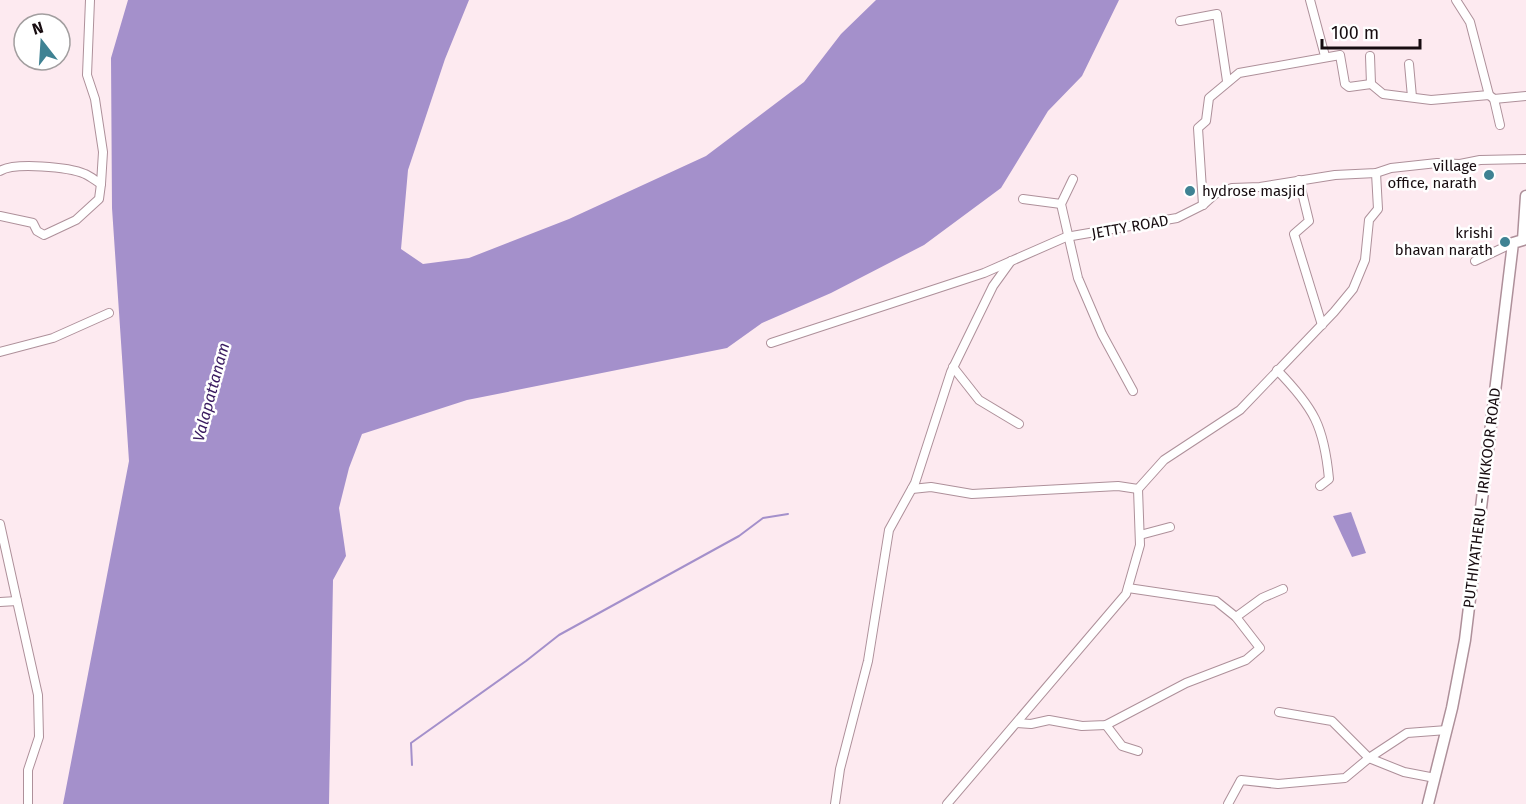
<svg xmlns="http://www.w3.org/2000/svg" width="1526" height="804" font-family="'Fira Sans',sans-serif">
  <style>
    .water { fill: #a490cb }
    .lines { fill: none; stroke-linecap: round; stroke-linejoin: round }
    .stream { stroke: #a490cb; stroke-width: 2 }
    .minor-casing { stroke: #ae909a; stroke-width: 10 }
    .major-casing { stroke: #ae909a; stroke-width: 13 }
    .minor { stroke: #fff; stroke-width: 8 }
    .major { stroke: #fff; stroke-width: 10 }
    .poi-dot { fill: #3f8293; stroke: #fff; stroke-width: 2 }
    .labels { text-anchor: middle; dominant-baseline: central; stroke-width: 5; stroke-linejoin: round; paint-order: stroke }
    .poi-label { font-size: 15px; fill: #170c10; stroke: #fff; text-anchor: end }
    .street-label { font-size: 15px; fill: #170c10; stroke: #fff }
    .water-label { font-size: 16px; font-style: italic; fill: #391a60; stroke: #fff }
  </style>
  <rect width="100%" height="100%" fill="#fdeaf0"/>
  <g class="water">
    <path d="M 128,0 L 469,0 L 445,59 L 408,170 L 401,249 L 423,264 L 469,258 L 569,219 L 706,156 L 804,82 L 841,34 L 876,0 L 1119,0 L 1082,76 L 1048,111 L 1001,188 L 924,245 L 831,293 L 762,323 L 727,348 L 467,400 L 362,434 L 349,468 L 339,508 L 346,556 L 333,580 L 329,804 L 63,804 L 129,461 L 112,208 L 111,58 Z"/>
    <path d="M 1351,512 L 1366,553 L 1352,557 L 1333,516 Z"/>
  </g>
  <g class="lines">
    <path class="stream" d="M 412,765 L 411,743 L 526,661 L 559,635 L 739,536 L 763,518 L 788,514"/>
    <g class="minor-casing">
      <g id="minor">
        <path d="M 1310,0 L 1325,56"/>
        <path d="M 1456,0 L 1470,22 L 1489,95"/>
        <path d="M 1180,21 L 1217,14 L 1227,81"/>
        <path d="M 1370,56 L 1371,84"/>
        <path d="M 1409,64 L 1412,97"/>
        <path d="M 1494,99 L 1500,125"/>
        <path d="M 0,171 C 14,162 69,167 85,174 C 90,176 96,181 101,184 L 103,152 L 95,99 L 87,75 L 90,0"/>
        <path d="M 1073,179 L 1061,204 L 1078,278 L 1102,334 L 1133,391"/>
        <path d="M 1299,180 L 1309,221 L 1294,234 L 1322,325"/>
        <path d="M 1023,199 L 1061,204"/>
        <path d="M 1203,205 L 1198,128 L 1206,121 L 1209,98 L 1239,73 L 1340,55 L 1345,84 L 1349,87 L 1371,84 L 1383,94 L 1431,100 L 1489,95 L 1494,99 L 1526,96"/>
        <path d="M 0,216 L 33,223 L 37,231 L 44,235 L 76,220 L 99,199 L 101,184"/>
        <path d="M 1475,261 L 1513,243"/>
        <path d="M 771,343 L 984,273 L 1066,237 L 1177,218 L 1203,205 L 1215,194 L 1232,188 L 1260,187 L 1335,175 L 1376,173 L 1391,168 L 1437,163 L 1460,164 L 1480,160 L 1526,159"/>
        <path d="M 0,352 L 53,338 L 109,313"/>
        <path d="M 953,367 L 979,400 L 1019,424"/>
        <path d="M 1277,370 C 1314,408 1324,426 1329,479 L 1320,486"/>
        <path d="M 912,489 L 931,487 L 972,494 L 1118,486 L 1138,489"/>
        <path d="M 0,524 L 17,601"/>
        <path d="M 1140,535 L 1170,527"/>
        <path d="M 0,602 L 17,601 L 38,695 L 39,737 L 28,770 L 28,804"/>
        <path d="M 1236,617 L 1262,598 L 1283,589"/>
        <path d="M 1279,712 L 1332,721 L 1369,758 L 1404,772 L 1435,778"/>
        <path d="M 1017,723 L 1031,724 L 1049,720 L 1082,726 L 1106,725 L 1186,683 L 1246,660 L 1260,648 L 1236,617 L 1216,601 L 1128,588"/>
        <path d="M 1106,725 L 1122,746 L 1138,751"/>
        <path d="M 835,804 L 840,769 L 868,661 L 889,530 L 915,483 L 951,372 L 993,286 L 1011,261"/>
        <path d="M 947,804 L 1126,594 L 1140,545 L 1138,489 L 1164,460 L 1240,410 L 1334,312 L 1353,289 L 1365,260 L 1369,220 L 1378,209 L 1376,173"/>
        <path d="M 1228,804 L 1241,780 L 1278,784 L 1345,778 L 1369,758 L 1407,733 L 1447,730"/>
      </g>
    </g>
    <g class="major-casing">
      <path id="major" d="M 1428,804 L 1452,708 L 1465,640 L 1513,243 L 1523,240 L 1526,196"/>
    </g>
    <use href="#minor" class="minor"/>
    <use href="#major" class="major"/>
  </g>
  <g class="poi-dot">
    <circle cx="1489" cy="175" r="6"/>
    <circle cx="1190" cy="191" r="6"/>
    <circle cx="1505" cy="242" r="6"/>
  </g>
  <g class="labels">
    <g class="poi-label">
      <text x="1477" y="166">village<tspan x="1477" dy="17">office, narath</tspan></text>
      <text x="1202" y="191" text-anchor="start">hydrose masjid</text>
      <text x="1493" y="233">krishi<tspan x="1493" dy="17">bhavan narath</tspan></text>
    </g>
    <g class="street-label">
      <text transform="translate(1130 227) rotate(-10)">JETTY ROAD</text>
      <text transform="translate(1482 498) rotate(-83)">PUTHIYATHERU - IRIKKOOR ROAD</text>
    </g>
    <g class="water-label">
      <text transform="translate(211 392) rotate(-75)">Valapattanam</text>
    </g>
  </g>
  <g transform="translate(42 42) rotate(343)"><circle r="28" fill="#ffffff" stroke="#a29e9f" stroke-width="1.5"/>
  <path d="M0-4.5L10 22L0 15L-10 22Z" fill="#3f8293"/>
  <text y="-9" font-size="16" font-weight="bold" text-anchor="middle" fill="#170c10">N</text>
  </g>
  <path d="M1322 39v9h98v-9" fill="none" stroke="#170c10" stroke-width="3"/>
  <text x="1331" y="39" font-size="18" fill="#170c10" stroke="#ffffff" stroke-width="4.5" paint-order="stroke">100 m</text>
</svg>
